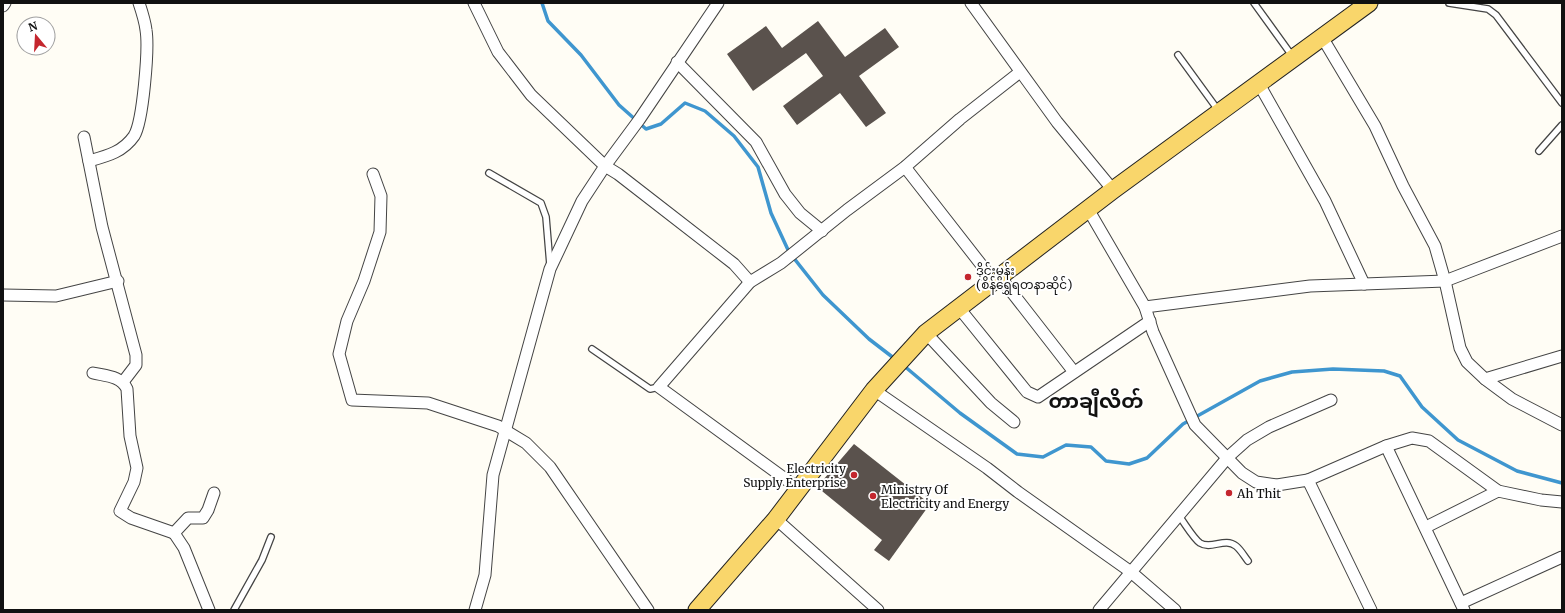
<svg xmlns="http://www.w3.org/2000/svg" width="1565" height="613" font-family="Merriweather,'Noto Sans Myanmar',serif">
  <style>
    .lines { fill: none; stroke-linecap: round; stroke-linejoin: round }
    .stream { stroke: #3f96cf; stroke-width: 3.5 }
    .building { fill: #5a524d }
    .lane-casing { stroke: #444; stroke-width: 8 }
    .street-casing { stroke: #444; stroke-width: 13 }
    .primary-casing { stroke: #222; stroke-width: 19 }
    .lane { stroke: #fff; stroke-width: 5.5 }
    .street { stroke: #fff; stroke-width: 11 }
    .primary { stroke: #f9d66b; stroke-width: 17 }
    .poi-dot { fill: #c4262e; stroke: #fff; stroke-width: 1.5 }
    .labels { text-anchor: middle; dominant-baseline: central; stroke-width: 4; stroke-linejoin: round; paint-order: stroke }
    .poi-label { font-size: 12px; fill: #111; stroke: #fff; text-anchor: start }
    .town-label { font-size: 20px; font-weight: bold; fill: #111; stroke: #fff }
  </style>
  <rect width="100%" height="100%" fill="#fffdf5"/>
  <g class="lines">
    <g class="stream">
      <path d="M 542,3 L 548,21 L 581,55 L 619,105 L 646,129 L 661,124 L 685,103 L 705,111 L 734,136 L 758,167 L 771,213 L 789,252 L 823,295 L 869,339 L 895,359"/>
      <path d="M 903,365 L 960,413 L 1017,454 L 1043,457 L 1066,445 L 1091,447 L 1106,461 L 1129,464 L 1147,458 L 1183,424 L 1260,381 L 1292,372 L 1333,369 L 1384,371 L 1400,376 L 1422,407 L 1458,440 L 1517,471 L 1562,483"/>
    </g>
  </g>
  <g class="building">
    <path d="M 818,21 L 845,57 L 885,28 L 899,47 L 859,76 L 886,113 L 866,127 L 840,93 L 797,125 L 783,106 L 823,76 L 806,53 L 753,91 L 727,54 L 766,26 L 782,48 Z"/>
    <path d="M 854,444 L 930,504 L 889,561 L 874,550 L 882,540 L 817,487 Z"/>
  </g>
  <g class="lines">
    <g class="lane-casing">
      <g id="lane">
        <path d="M 1254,3 L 1293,57"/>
        <path d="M 1449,3 L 1488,9 L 1496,15 L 1562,103"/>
        <path d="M 1178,55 L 1218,110"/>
        <path d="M 1539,151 L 1562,125"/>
        <path d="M 489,173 L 541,203 L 546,217 L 550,265"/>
        <path d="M 592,349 L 650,389 L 659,387"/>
        <path d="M 1179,516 C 1184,522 1193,538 1200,543 C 1211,550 1225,537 1236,546 C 1241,550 1244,556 1248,561"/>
        <path d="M 234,610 L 262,560 L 271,537"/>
      </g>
    </g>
    <g class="street-casing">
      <g id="street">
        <path d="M 474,3 L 498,52 L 531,95 L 605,166 L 582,201 L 550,269 L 493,475 L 485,575 L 475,610"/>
        <path d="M 718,3 L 639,120 L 605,166 L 618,174 L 734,264 L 750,282"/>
        <path d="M 971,3 L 1057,122 L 1113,190"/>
        <path d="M 3,6 L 5,3"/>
        <path d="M 1322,37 L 1375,126 L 1403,186 L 1435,246 L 1445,281 L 1460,348 L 1467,362 L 1485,379 L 1512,399 L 1562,425"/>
        <path d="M 677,62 L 756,142 L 785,194 L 800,213 L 822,231"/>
        <path d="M 1259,84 L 1325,201 L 1364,284"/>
        <path d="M 84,137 L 102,227 L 136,355 L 136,365 L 123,382"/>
        <path d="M 89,161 C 107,156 123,152 134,136 C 143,122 149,48 146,30 C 145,21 142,12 139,3"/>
        <path d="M 905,167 L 994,281"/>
        <path d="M 373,174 L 381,196 L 380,232 L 364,281 L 347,321 L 339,354 L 352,400 L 428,403 L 498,426 L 526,443 L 550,467 L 648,610"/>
        <path d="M 1088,209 L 1145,307 L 1153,332 L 1195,425 L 1242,473 L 1256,482 L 1277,485 L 1308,480 L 1371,610"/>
        <path d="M 1000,277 L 1074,372"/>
        <path d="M 3,295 L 56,296 L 118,281"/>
        <path d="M 1145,307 L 1310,286 L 1445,281 L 1562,236"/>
        <path d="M 959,308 L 1027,392 L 1038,397 L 1150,321"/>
        <path d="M 926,333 L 991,403 L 1014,422"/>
        <path d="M 93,373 C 106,376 121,376 127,389 L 130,436 L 137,468 L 134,482 L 120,511 L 131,518 L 174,533"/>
        <path d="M 1485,379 L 1562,356"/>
        <path d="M 874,390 L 987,468 L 1018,492 L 1131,572 L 1175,610"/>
        <path d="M 1386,446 L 1464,610"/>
        <path d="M 1308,480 L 1386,446 L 1412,438 L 1429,441 L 1498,491 L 1541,500 L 1562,502"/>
        <path d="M 799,489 L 659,387 L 750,282 L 781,263 L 847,210 L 905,167 L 960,119 L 1020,72"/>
        <path d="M 776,519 L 878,610"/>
        <path d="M 1426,527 L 1498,491"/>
        <path d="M 1461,603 L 1562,557"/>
        <path d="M 209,610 L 184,548 L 174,533 L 188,518 L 203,518 L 208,510 L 214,493"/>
        <path d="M 1099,610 L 1228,457 L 1247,440 L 1269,427 L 1331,400"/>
      </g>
    </g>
    <g class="primary-casing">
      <path id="primary" d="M 697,610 L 776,519 L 874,390 L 926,333 L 1113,190 L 1369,3"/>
    </g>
    <use href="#lane" class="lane"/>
    <use href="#street" class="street"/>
    <use href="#primary" class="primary"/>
  </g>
  <g class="poi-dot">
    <circle cx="968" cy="277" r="4"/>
    <circle cx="854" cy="475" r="4"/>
    <circle cx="1229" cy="493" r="4"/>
    <circle cx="873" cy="496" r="4"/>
  </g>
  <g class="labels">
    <g class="poi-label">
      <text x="976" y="270">ဒိုင်းမွန်း<tspan x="976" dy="14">(စိန်ရွှေရတနာဆိုင်)</tspan></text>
      <text x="846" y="468" text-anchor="end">Electricity<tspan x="846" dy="14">Supply Enterprise</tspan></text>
      <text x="881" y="489">Ministry Of<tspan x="881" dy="14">Electricity and Energy</tspan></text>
      <text x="1237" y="493">Ah Thit</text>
    </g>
    <g class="town-label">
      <text x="1096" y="400">တာချီလိတ်</text>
    </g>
  </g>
  <rect width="1565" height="613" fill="none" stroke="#111111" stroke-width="8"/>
  <g transform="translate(36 36) rotate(342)"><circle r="19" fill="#ffffff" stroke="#a0a0a0"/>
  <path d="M0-3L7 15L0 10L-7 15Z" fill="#c4262e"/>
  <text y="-6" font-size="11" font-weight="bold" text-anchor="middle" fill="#111111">N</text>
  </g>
</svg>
